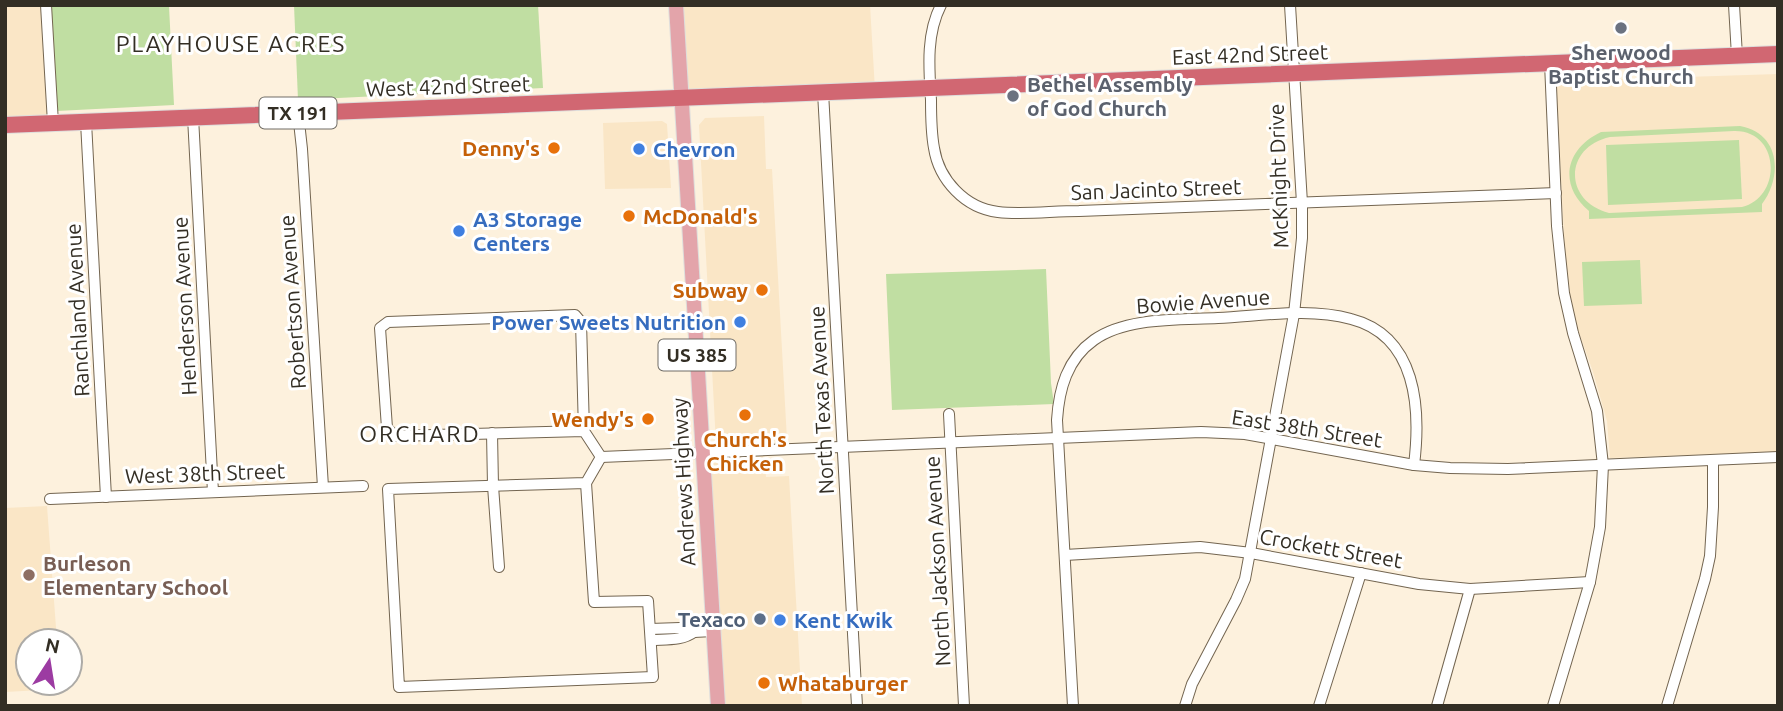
<svg xmlns="http://www.w3.org/2000/svg" width="1783" height="711" font-family="Ubuntu,sans-serif">
  <style>
    .built { fill: #fae6c6 }
    .green { fill: #c0dea2; fill-rule: evenodd }
    .lines { fill: none; stroke-linecap: round; stroke-linejoin: round }
    .minor-casing { stroke: #736550; stroke-width: 12 }
    .major-casing { stroke: #dededc; stroke-width: 16 }
    .highway-casing { stroke: #dededc; stroke-width: 18 }
    .minor { stroke: #fff; stroke-width: 10 }
    .major { stroke: #e3a4aa; stroke-width: 14 }
    .highway { stroke: #d16772; stroke-width: 16 }
    .worship-dot { fill: #6b7280; stroke: #fff; stroke-width: 2.5 }
    .food-dot { fill: #e8710a; stroke: #fff; stroke-width: 2.5 }
    .shop-dot { fill: #3f7fe0; stroke: #fff; stroke-width: 2.5 }
    .education-dot { fill: #8d6e63; stroke: #fff; stroke-width: 2.5 }
    .service-dot { fill: #5c6f8a; stroke: #fff; stroke-width: 2.5 }
    .labels { text-anchor: middle; dominant-baseline: central; stroke-width: 6; stroke-linejoin: round; paint-order: stroke }
    .shield { fill: #fff; stroke: #706d66; stroke-width: 2 }
    .shield-label { font-size: 19px; font-weight: bold; fill: #332e24 }
    .worship-label { font-size: 21px; font-weight: bold; fill: #5b616d; stroke: #fff }
    .street-label { font-size: 21px; fill: #332e24; stroke: #fff }
    .food-label { font-size: 21px; font-weight: bold; fill: #c56008; stroke: #fff; text-anchor: end }
    .shop-label { font-size: 21px; font-weight: bold; fill: #366cbe; stroke: #fff; text-anchor: start }
    .education-label { font-size: 21px; font-weight: bold; fill: #785e54; stroke: #fff; text-anchor: start }
    .service-label { font-size: 21px; font-weight: bold; fill: #4e5e75; stroke: #fff; text-anchor: end }
    .neighbourhood-label { font-size: 23px; letter-spacing: 2px; fill: #332e24; stroke: #fff }
  </style>
  <rect width="100%" height="100%" fill="#fdf1dd"/>
  <g class="built">
    <path d="M 5,5 L 47,5 L 53,123 L 5,125 Z"/>
    <path d="M 676,5 L 870,5 L 875,90 L 682,98 Z"/>
    <path d="M 1778,74 L 1778,452 L 1610,458 L 1607,421 L 1593,372 L 1572,313 L 1567,292 L 1556,84 L 1562,81 Z"/>
    <path d="M 764,116 L 766,169 L 772,169 L 787,440 L 716,444 L 699,125 L 705,118 Z"/>
    <path d="M 662,121 L 667,124 L 671,188 L 605,189 L 603,123 Z"/>
    <path d="M 764,450 L 766,477 L 789,476 L 802,706 L 718,706 L 703,453 Z"/>
    <path d="M 47,506 L 57,641 L 28,641 L 28,683 L 60,683 L 60,689 L 5,692 L 5,508 Z"/>
  </g>
  <g class="green">
    <path d="M 51,5 L 177,5 L 169,6 L 174,105 L 57,111 Z"/>
    <path d="M 294,5 L 538,5 L 543,88 L 298,100 Z"/>
    <path d="M 1740,126 C 1780,133 1783,176 1762,204 L 1762,212 L 1589,219 L 1589,211 C 1558,185 1565,149 1601,132 ZM 1734,131 C 1780,130 1783,196 1742,207 L 1609,213 C 1563,201 1564,147 1610,137 Z"/>
    <path d="M 1739,140 L 1742,199 L 1608,205 L 1606,145 Z"/>
    <path d="M 1640,260 L 1642,304 L 1584,306 L 1582,262 Z"/>
    <path d="M 1046,269 L 1051,383 L 1054,404 L 892,410 L 886,274 Z"/>
  </g>
  <g class="lines">
    <g class="minor-casing">
      <g id="minor">
        <path d="M 46,5 L 53,123"/>
        <path d="M 941,5 C 926,34 929,68 931,100 C 931,116 931,132 934,148 C 939,180 965,208 998,212 C 1024,215 1052,211 1079,211 L 1556,193"/>
        <path d="M 1734,5 L 1737,56"/>
        <path d="M 1550,63 L 1557,226 L 1564,293 L 1573,333 L 1597,411 L 1603,465 L 1600,527 L 1590,582 L 1553,706"/>
        <path d="M 823,92 L 857,706"/>
        <path d="M 298,113 L 302,149 L 323,487"/>
        <path d="M 193,117 L 213,492"/>
        <path d="M 86,122 L 106,497"/>
        <path d="M 949,414 L 964,706"/>
        <path d="M 584,431 L 395,436 L 387,428 L 380,328 L 388,322 L 575,315 L 581,322 L 584,431 L 601,457"/>
        <path d="M 492,433 L 493,486 L 499,567"/>
        <path d="M 601,457 L 1201,432 L 1245,434 L 1414,465 L 1450,468 L 1508,469 L 1778,457"/>
        <path d="M 586,483 L 388,489 L 399,687 L 653,677 L 648,601 L 594,602 L 586,483 L 601,457"/>
        <path d="M 50,499 L 363,486"/>
        <path d="M 1065,555 L 1200,547 L 1251,553 L 1419,584 L 1470,589 L 1590,582"/>
        <path d="M 650,629 L 680,628 L 687,628 L 694,632 L 713,631"/>
        <path d="M 651,640 C 666,639 682,641 694,632"/>
        <path d="M 1073,706 L 1057,420 C 1059,389 1067,359 1094,340 C 1126,317 1179,320 1218,318 C 1261,316 1309,307 1351,319 C 1417,336 1421,409 1414,465"/>
        <path d="M 1185,706 L 1192,684 L 1236,600 L 1245,579 L 1294,314 L 1302,238 L 1302,203 L 1290,5"/>
        <path d="M 1319,706 L 1361,573"/>
        <path d="M 1437,706 L 1470,589"/>
        <path d="M 1667,706 L 1705,579 L 1710,556 L 1713,507 L 1713,461"/>
      </g>
    </g>
    <g class="major-casing">
      <path id="major" d="M 676,5 L 718,706"/>
    </g>
    <g class="highway-casing">
      <path id="highway" d="M 5,125 L 1778,54"/>
    </g>
    <use href="#minor" class="minor"/>
    <use href="#major" class="major"/>
    <use href="#highway" class="highway"/>
  </g>
  <g class="worship-dot">
    <circle cx="1621" cy="28" r="7"/>
    <circle cx="1013" cy="96" r="7"/>
  </g>
  <g class="food-dot">
    <circle cx="554" cy="148" r="7"/>
    <circle cx="629" cy="216" r="7"/>
    <circle cx="762" cy="290" r="7"/>
    <circle cx="745" cy="415" r="7"/>
    <circle cx="648" cy="419" r="7"/>
    <circle cx="764" cy="683" r="7"/>
  </g>
  <g class="shop-dot">
    <circle cx="639" cy="149" r="7"/>
    <circle cx="459" cy="231" r="7"/>
    <circle cx="740" cy="322" r="7"/>
    <circle cx="780" cy="620" r="7"/>
  </g>
  <circle class="education-dot" cx="29" cy="575" r="7"/>
  <circle class="service-dot" cx="760" cy="619" r="7"/>
  <g class="labels">
    <g class="shield">
      <rect x="259.5" y="97.5" width="77" height="31" rx="5"/>
      <rect x="658.5" y="339.5" width="77" height="31" rx="5"/>
    </g>
    <g class="shield-label">
      <text x="298" y="113">TX 191</text>
      <text x="697" y="355">US 385</text>
    </g>
    <g class="worship-label">
      <text x="1621" y="52">Sherwood<tspan x="1621" dy="24">Baptist Church</tspan></text>
      <text x="1027" y="84" text-anchor="start">Bethel Assembly<tspan x="1027" dy="24">of God Church</tspan></text>
    </g>
    <g class="street-label">
      <text transform="translate(1250 54) rotate(-2)">East 42nd Street</text>
      <text transform="translate(448 86) rotate(-2)">West 42nd Street</text>
      <text transform="translate(1278 176) rotate(-92)">McKnight Drive</text>
      <text transform="translate(1156 189) rotate(-2)">San Jacinto Street</text>
      <text transform="translate(1203 301) rotate(-4)">Bowie Avenue</text>
      <text transform="translate(292 302) rotate(-94)">Robertson Avenue</text>
      <text transform="translate(184 306) rotate(-93)">Henderson Avenue</text>
      <text transform="translate(77 310) rotate(-93)">Ranchland Avenue</text>
      <text transform="translate(821 400) rotate(-93)">North Texas Avenue</text>
      <text transform="translate(1307 428) rotate(9)">East 38th Street</text>
      <text transform="translate(205 473) rotate(-2)">West 38th Street</text>
      <text transform="translate(683 482) rotate(-93)">Andrews Highway</text>
      <text transform="translate(1331 548) rotate(10)">Crockett Street</text>
      <text transform="translate(937 561) rotate(-93)">North Jackson Avenue</text>
    </g>
    <g class="food-label">
      <text x="540" y="148">Denny's</text>
      <text x="643" y="216" text-anchor="start">McDonald's</text>
      <text x="748" y="290">Subway</text>
      <text x="634" y="419">Wendy's</text>
      <text x="745" y="439" text-anchor="middle">Church's<tspan x="745" dy="24">Chicken</tspan></text>
      <text x="778" y="683" text-anchor="start">Whataburger</text>
    </g>
    <g class="shop-label">
      <text x="653" y="149">Chevron</text>
      <text x="473" y="219">A3 Storage<tspan x="473" dy="24">Centers</tspan></text>
      <text x="726" y="322" text-anchor="end">Power Sweets Nutrition</text>
      <text x="794" y="620">Kent Kwik</text>
    </g>
    <g class="education-label">
      <text x="43" y="563">Burleson<tspan x="43" dy="24">Elementary School</tspan></text>
    </g>
    <g class="service-label">
      <text x="746" y="619">Texaco</text>
    </g>
    <g class="neighbourhood-label">
      <text x="231" y="43">PLAYHOUSE ACRES</text>
      <text x="420" y="433">ORCHARD</text>
    </g>
  </g>
  <rect width="1783" height="711" fill="none" stroke="#332e24" stroke-width="14"/>
  <g transform="translate(49 662) rotate(12)"><circle r="33" fill="#ffffff" stroke="#adaba7" stroke-width="2"/>
  <path d="M0-5L12 26L0 18L-12 26Z" fill="#9c3ba2"/>
  <text y="-10" font-size="19" font-weight="bold" text-anchor="middle" fill="#332e24">N</text>
  </g>
</svg>
